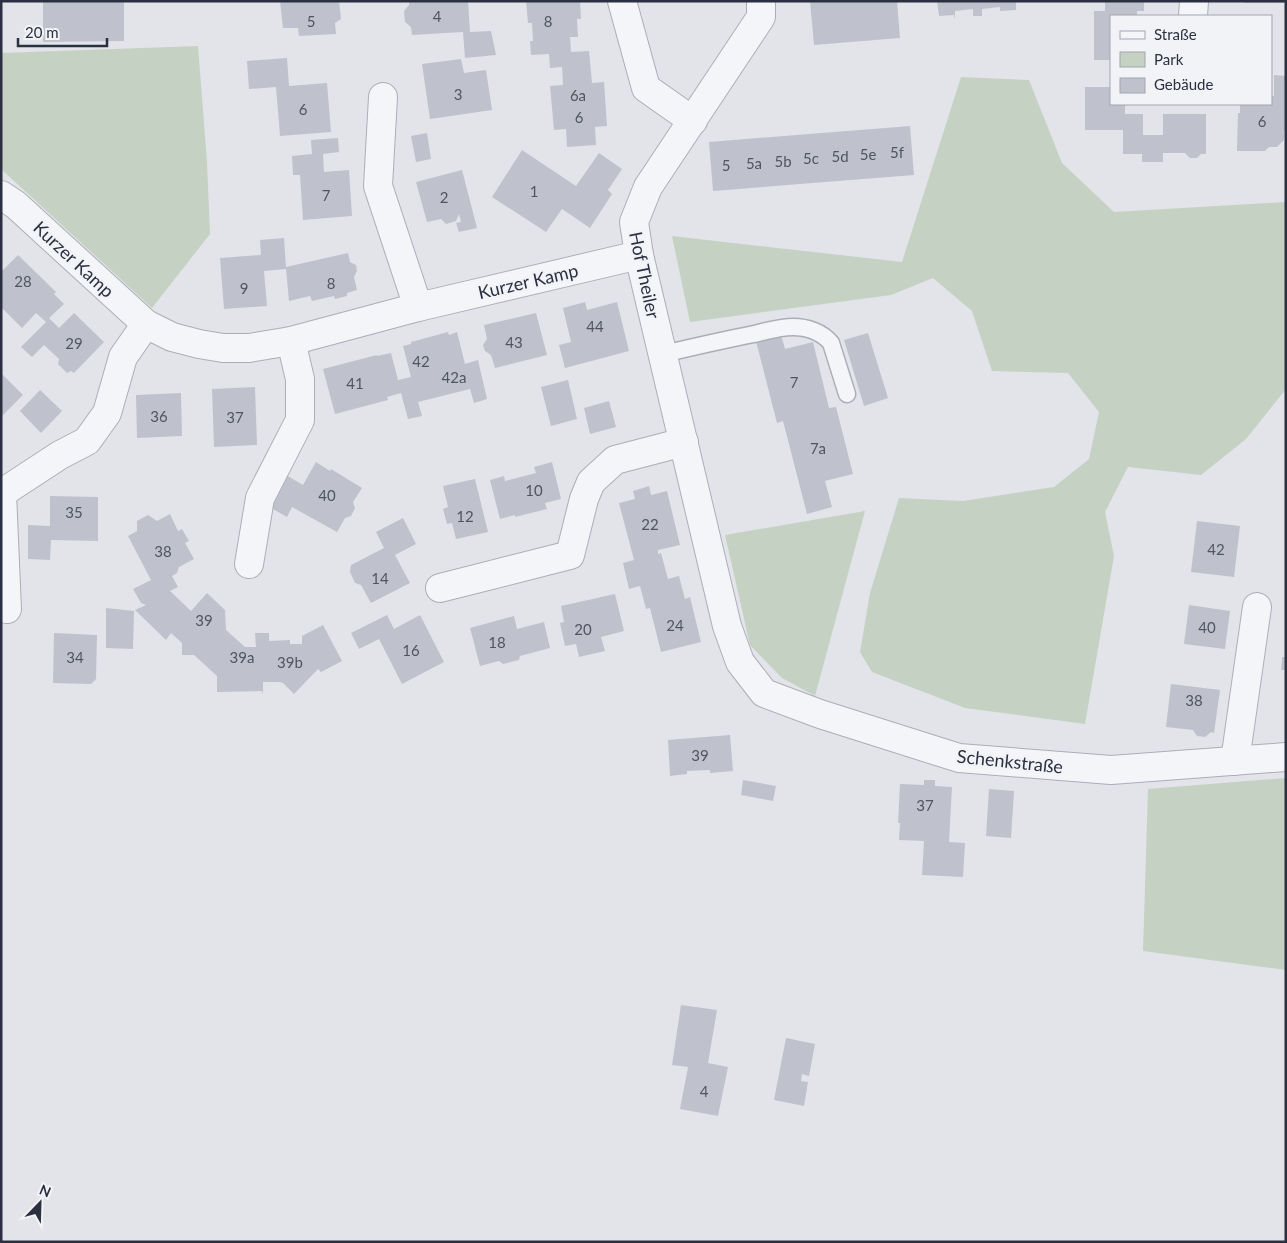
<svg xmlns="http://www.w3.org/2000/svg" width="1287" height="1243" font-family="Lato,sans-serif">
  <style>
    .green { fill: #c5d2c3 }
    .building { fill: #bfc2cc }
    .lines { fill: none; stroke-linecap: round; stroke-linejoin: round }
    .lane-casing { stroke: #abaeb6; stroke-width: 19 }
    .street-casing { stroke: #abaeb6; stroke-width: 30 }
    .lane { stroke: #f4f5f8; stroke-width: 16 }
    .street { stroke: #f4f5f8; stroke-width: 28 }
    .labels { text-anchor: middle; dominant-baseline: central; stroke-width: 4.5; stroke-linejoin: round; paint-order: stroke }
    .number-label { font-size: 15px; fill: #505463 }
    .street-label { font-size: 18px; fill: #2b3040; stroke: #f1f3f7 }
  </style>
  <rect width="100%" height="100%" fill="#e2e4e9"/>
  <g class="green">
    <path d="M 198,46 L 207,162 L 210,234 L 152,308 L 1,169 L 1,53 Z"/>
    <path d="M 961,77 L 1029,80 L 1062,163 L 1114,212 L 1286,202 L 1286,389 L 1246,439 L 1201,475 L 1128,467 L 1105,512 L 1114,556 L 1085,724 L 965,708 L 872,672 L 860,652 L 870,593 L 899,498 L 963,501 L 1054,487 L 1089,459 L 1099,412 L 1068,373 L 992,371 L 972,311 L 933,278 L 891,295 L 690,322 L 672,236 L 902,262 Z"/>
    <path d="M 865,511 L 815,696 L 782,678 L 750,645 L 725,535 Z"/>
    <path d="M 1286,778 L 1286,970 L 1143,951 L 1148,789 Z"/>
  </g>
  <g class="building">
    <path d="M 43,1 L 124,1 L 124,41 L 43,42 Z"/>
    <path d="M 280,1 L 339,1 L 341,19 L 335,23 L 336,34 L 299,36 L 298,28 L 283,28 Z"/>
    <path d="M 409,1 L 468,1 L 470,32 L 491,31 L 496,55 L 465,58 L 463,32 L 412,35 L 411,27 L 405,22 L 404,11 L 409,5 Z"/>
    <path d="M 526,1 L 580,1 L 581,19 L 577,19 L 578,37 L 570,37 L 571,52 L 589,51 L 592,83 L 604,82 L 607,126 L 595,127 L 596,145 L 567,147 L 566,129 L 554,130 L 550,86 L 563,85 L 562,67 L 550,68 L 549,54 L 531,55 L 530,41 L 533,41 L 532,23 L 528,23 Z"/>
    <path d="M 810,1 L 897,1 L 900,38 L 814,45 Z"/>
    <path d="M 937,1 L 1016,1 L 1016,10 L 1000,11 L 1000,7 L 982,9 L 982,16 L 973,16 L 973,9 L 955,11 L 955,20 L 954,15 L 939,16 Z"/>
    <path d="M 1105,1 L 1144,1 L 1144,11 L 1137,11 L 1137,16 L 1111,16 L 1111,60 L 1094,60 L 1094,11 L 1105,11 Z"/>
    <rect x="1244" y="1" width="42" height="2"/>
    <path d="M 287,58 L 289,86 L 327,83 L 331,132 L 280,136 L 276,87 L 249,89 L 247,61 Z"/>
    <path d="M 461,59 L 464,73 L 486,70 L 492,110 L 430,119 L 422,64 Z"/>
    <path d="M 1274,75 L 1286,76 L 1286,129 L 1284,131 L 1284,140 L 1277,147 L 1269,147 L 1265,151 L 1237,151 L 1238,113 L 1240,113 L 1240,105 L 1242,104 L 1271,104 L 1271,96 L 1274,96 Z"/>
    <path d="M 1085,87 L 1111,87 L 1111,104 L 1125,104 L 1125,114 L 1143,114 L 1143,135 L 1163,135 L 1163,114 L 1206,114 L 1206,154 L 1201,154 L 1197,158 L 1190,158 L 1185,153 L 1163,153 L 1163,162 L 1142,162 L 1142,154 L 1123,154 L 1123,130 L 1085,130 Z"/>
    <path d="M 910,126 L 914,175 L 713,191 L 709,142 Z"/>
    <path d="M 427,133 L 431,159 L 416,162 L 411,136 Z"/>
    <path d="M 338,138 L 339,152 L 323,154 L 324,172 L 349,170 L 352,216 L 303,220 L 300,175 L 293,175 L 292,156 L 312,154 L 311,140 Z"/>
    <path d="M 522,150 L 576,186 L 599,153 L 622,169 L 608,190 L 612,194 L 590,228 L 562,209 L 546,232 L 492,197 Z"/>
    <path d="M 462,170 L 477,228 L 459,232 L 456,223 L 461,222 L 459,214 L 456,221 L 446,224 L 441,219 L 427,222 L 416,182 Z"/>
    <path d="M 284,238 L 286,267 L 348,253 L 350,262 L 356,265 L 357,271 L 354,277 L 357,290 L 347,293 L 347,296 L 335,299 L 334,296 L 312,301 L 310,296 L 289,301 L 286,269 L 264,271 L 267,306 L 224,309 L 220,258 L 261,255 L 260,240 Z"/>
    <path d="M 18,255 L 56,292 L 54,294 L 64,304 L 49,318 L 59,328 L 74,313 L 104,342 L 74,373 L 71,371 L 67,373 L 58,364 L 59,359 L 44,345 L 32,357 L 21,347 L 46,322 L 36,313 L 22,328 L 1,307 L 1,270 L 3,270 Z"/>
    <path d="M 585,302 L 587,310 L 617,302 L 629,351 L 565,368 L 559,345 L 571,342 L 563,308 Z"/>
    <path d="M 536,313 L 547,355 L 495,368 L 491,355 L 485,351 L 483,345 L 487,339 L 484,325 Z"/>
    <path d="M 448,332 L 449,335 L 457,332 L 465,364 L 478,360 L 487,399 L 474,403 L 470,389 L 418,402 L 422,416 L 408,419 L 401,393 L 387,397 L 388,400 L 335,414 L 323,369 L 377,355 L 377,356 L 391,353 L 398,380 L 411,377 L 403,346 L 411,344 L 411,342 Z"/>
    <path d="M 868,333 L 888,398 L 864,406 L 844,340 Z"/>
    <path d="M 781,335 L 785,349 L 813,342 L 829,408 L 836,407 L 853,474 L 825,481 L 832,507 L 807,514 L 783,421 L 777,423 L 756,341 Z"/>
    <path d="M 1,373 L 23,395 L 1,417 Z"/>
    <path d="M 568,380 L 577,419 L 551,426 L 541,387 Z"/>
    <path d="M 255,387 L 257,445 L 214,447 L 212,389 Z"/>
    <path d="M 40,390 L 62,411 L 41,433 L 20,411 Z"/>
    <path d="M 181,393 L 182,436 L 137,438 L 136,395 Z"/>
    <path d="M 609,401 L 616,427 L 590,434 L 584,408 Z"/>
    <path d="M 316,462 L 330,471 L 331,469 L 362,488 L 353,502 L 355,508 L 351,516 L 345,518 L 337,532 L 292,507 L 287,517 L 271,508 L 278,490 L 286,475 L 303,485 Z"/>
    <path d="M 552,462 L 561,499 L 545,503 L 547,509 L 515,517 L 515,515 L 500,519 L 490,480 L 504,476 L 505,481 L 536,473 L 534,467 Z"/>
    <path d="M 475,479 L 488,532 L 456,539 L 452,523 L 447,524 L 443,509 L 448,507 L 443,486 Z"/>
    <path d="M 649,486 L 651,495 L 667,491 L 680,545 L 658,550 L 658,554 L 661,553 L 668,579 L 679,576 L 685,599 L 690,597 L 701,642 L 661,652 L 650,608 L 646,609 L 640,586 L 629,589 L 623,563 L 634,560 L 619,503 L 635,499 L 633,491 Z"/>
    <path d="M 50,496 L 98,497 L 98,541 L 51,540 L 50,560 L 28,559 L 28,525 L 50,526 Z"/>
    <path d="M 170,514 L 178,531 L 182,529 L 189,541 L 185,543 L 194,559 L 179,567 L 177,573 L 172,576 L 178,587 L 170,591 L 191,611 L 207,593 L 225,610 L 226,630 L 245,647 L 256,647 L 255,633 L 269,633 L 269,641 L 290,640 L 290,644 L 302,644 L 302,636 L 323,625 L 342,661 L 321,672 L 318,669 L 294,694 L 283,683 L 279,682 L 263,682 L 263,695 L 262,691 L 217,692 L 217,676 L 194,655 L 182,655 L 182,643 L 171,633 L 166,640 L 135,610 L 146,605 L 141,603 L 133,589 L 151,580 L 128,536 L 137,531 L 137,521 L 148,515 L 157,521 Z"/>
    <path d="M 403,518 L 416,544 L 395,555 L 410,583 L 371,603 L 361,585 L 355,583 L 350,572 L 351,565 L 384,548 L 376,532 Z"/>
    <path d="M 1197,521 L 1240,526 L 1234,577 L 1191,572 Z"/>
    <path d="M 615,594 L 624,631 L 601,637 L 605,651 L 579,657 L 576,644 L 565,646 L 560,623 L 564,622 L 561,606 Z"/>
    <path d="M 1189,605 L 1230,611 L 1225,649 L 1184,644 Z"/>
    <path d="M 106,608 L 134,611 L 133,649 L 106,648 Z"/>
    <path d="M 387,615 L 394,629 L 420,615 L 444,662 L 402,684 L 379,639 L 359,649 L 351,633 Z"/>
    <path d="M 514,616 L 517,629 L 544,622 L 550,648 L 520,656 L 519,660 L 503,664 L 499,661 L 480,666 L 470,628 Z"/>
    <path d="M 54,633 L 97,635 L 96,679 L 91,684 L 53,683 Z"/>
    <path d="M 1282,657 L 1286,657 L 1286,670 L 1281,670 Z"/>
    <path d="M 1171,684 L 1220,690 L 1214,733 L 1211,732 L 1205,737 L 1197,736 L 1193,730 L 1166,727 Z"/>
    <path d="M 730,735 L 733,771 L 710,773 L 710,770 L 687,771 L 687,774 L 670,776 L 668,740 Z"/>
    <path d="M 743,780 L 776,786 L 773,801 L 741,795 Z"/>
    <path d="M 924,780 L 935,780 L 935,786 L 952,787 L 949,842 L 965,843 L 963,877 L 922,875 L 924,841 L 899,840 L 900,823 L 898,823 L 900,784 L 924,785 Z"/>
    <path d="M 989,789 L 1014,791 L 1011,838 L 986,836 Z"/>
    <path d="M 681,1005 L 717,1010 L 708,1063 L 728,1067 L 718,1116 L 680,1109 L 688,1067 L 672,1065 Z"/>
    <path d="M 786,1038 L 815,1044 L 809,1076 L 802,1074 L 801,1081 L 808,1082 L 804,1106 L 774,1100 Z"/>
  </g>
  <g class="lines">
    <g class="lane-casing">
      <path id="lane" d="M 663,354 C 693,347 723,340 754,334 C 766,331 780,327 793,327 C 807,327 822,332 831,343 L 847,394"/>
    </g>
    <g class="street-casing">
      <g id="street">
        <path d="M 622,1 L 646,88 L 693,121"/>
        <path d="M 761,1 L 761,17 L 648,187 L 634,222 L 639,255 L 727,626 L 740,662 L 764,693 L 820,714 L 959,758 L 1111,770 L 1286,757"/>
        <path d="M 1193,16 L 1194,1"/>
        <path d="M 383,97 L 378,186 L 418,307"/>
        <path d="M 1,195 L 16,205 L 146,324 L 172,337 L 199,344 L 223,348 L 249,348 L 291,341 L 418,307 L 639,255"/>
        <path d="M 249,564 L 260,498 L 300,420 L 300,379 L 291,341"/>
        <path d="M 440,588 L 570,555 L 584,499 L 591,482 L 615,460 L 684,442"/>
        <path d="M 7,609 L 2,493 L 60,455 L 87,441 L 107,413 L 123,357 L 146,324"/>
        <path d="M 1235,761 L 1257,607"/>
      </g>
    </g>
    <use href="#lane" class="lane"/>
    <use href="#street" class="street"/>
  </g>
  <g class="labels">
    <g class="number-label">
      <text x="437" y="16">4</text>
      <text x="311" y="21">5</text>
      <text x="548" y="21">8</text>
      <text x="458" y="94">3</text>
      <text x="578" y="95">6a</text>
      <text x="303" y="109">6</text>
      <text x="579" y="117">6</text>
      <text x="1262" y="121">6</text>
      <text x="897" y="152">5f</text>
      <text x="868" y="154">5e</text>
      <text x="840" y="156">5d</text>
      <text x="811" y="158">5c</text>
      <text x="783" y="161">5b</text>
      <text x="754" y="163">5a</text>
      <text x="726" y="165">5</text>
      <text x="534" y="191">1</text>
      <text x="326" y="195">7</text>
      <text x="444" y="197">2</text>
      <text x="23" y="281">28</text>
      <text x="331" y="283">8</text>
      <text x="244" y="288">9</text>
      <text x="595" y="326">44</text>
      <text x="514" y="342">43</text>
      <text x="74" y="343">29</text>
      <text x="421" y="361">42</text>
      <text x="454" y="377">42a</text>
      <text x="794" y="382">7</text>
      <text x="355" y="383">41</text>
      <text x="159" y="416">36</text>
      <text x="235" y="417">37</text>
      <text x="818" y="448">7a</text>
      <text x="534" y="490">10</text>
      <text x="327" y="495">40</text>
      <text x="74" y="512">35</text>
      <text x="465" y="516">12</text>
      <text x="650" y="524">22</text>
      <text x="1216" y="549">42</text>
      <text x="163" y="551">38</text>
      <text x="380" y="578">14</text>
      <text x="204" y="620">39</text>
      <text x="675" y="625">24</text>
      <text x="1207" y="627">40</text>
      <text x="583" y="629">20</text>
      <text x="497" y="642">18</text>
      <text x="411" y="650">16</text>
      <text x="75" y="657">34</text>
      <text x="242" y="657">39a</text>
      <text x="290" y="662">39b</text>
      <text x="1194" y="700">38</text>
      <text x="700" y="755">39</text>
      <text x="925" y="805">37</text>
      <text x="704" y="1091">4</text>
    </g>
    <g class="street-label">
      <text transform="translate(74 259) rotate(43)">Kurzer Kamp</text>
      <text transform="translate(645 275) rotate(78)">Hof Theiler</text>
      <text transform="translate(528 281) rotate(-13)">Kurzer Kamp</text>
      <text transform="translate(1010 761) rotate(6)">Schenkstraße</text>
    </g>
  </g>
  <rect width="1287" height="1243" fill="none" stroke="#2b3040" stroke-width="5"/>
  <rect x="1110" y="15" width="162" height="90" fill="#f1f3f7" stroke="#a2a5ae"/>
  <rect x="1120" y="31" width="25" height="8" fill="#f4f5f8" stroke="#a2a5ae"/>
  <text x="1154" y="40" font-size="15" fill="#2b3040">Straße</text>
  <rect x="1120" y="52" width="25" height="15" fill="#c5d2c3" stroke="#a2a5ae"/>
  <text x="1154" y="65" font-size="15" fill="#2b3040">Park</text>
  <rect x="1120" y="78" width="25" height="15" fill="#bfc2cc" stroke="#a2a5ae"/>
  <text x="1154" y="90" font-size="15" fill="#2b3040">Gebäude</text>
  <g transform="translate(40 1203) rotate(23)" stroke="#f1f3f7" stroke-width="4" paint-order="stroke">
  <path d="M0-4L9 19L0 12L-9 19Z" fill="#2b3040"/>
  <text y="-8" font-size="14" font-weight="bold" text-anchor="middle" fill="#2b3040">N</text>
  </g>
  <path d="M18 38v8h89v-8" fill="none" stroke="#2b3040" stroke-width="2.5"/>
  <text x="25" y="38" font-size="15" fill="#2b3040" stroke="#f1f3f7" stroke-width="4" paint-order="stroke">20 m</text>
</svg>
